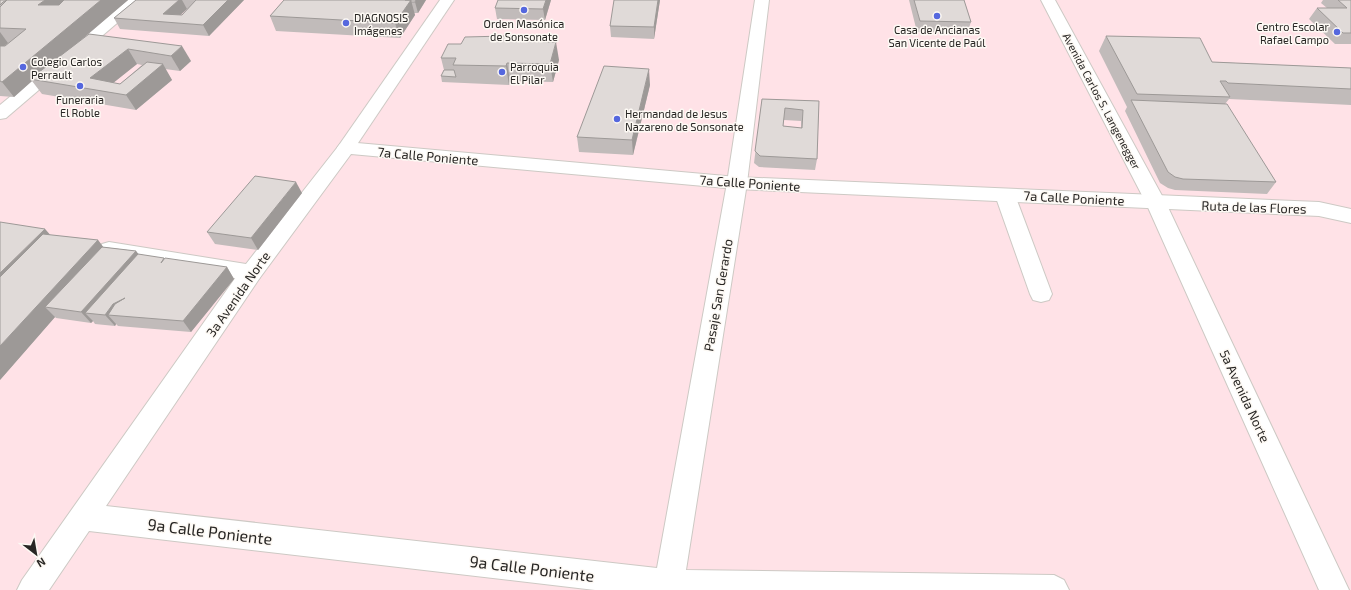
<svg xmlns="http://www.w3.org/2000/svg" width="1351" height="590" font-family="'Exo 2',sans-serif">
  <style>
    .green { fill: #ffe2e7 }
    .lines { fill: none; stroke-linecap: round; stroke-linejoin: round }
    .minor-casing { stroke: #cdc9c4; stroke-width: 2 }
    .major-casing { stroke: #cdc9c4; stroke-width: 2 }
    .minor { fill: #fff; fill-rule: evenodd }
    .major { fill: #fff; fill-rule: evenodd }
    .wall { fill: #c1bbba; fill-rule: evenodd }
    .shaded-wall { fill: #9d9997 }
    .building { fill: #e0dad8; stroke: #9d9997; fill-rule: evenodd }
    .poi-dot { fill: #5567de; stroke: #fdf9f4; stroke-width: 1.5 }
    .labels { text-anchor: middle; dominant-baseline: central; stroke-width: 3; stroke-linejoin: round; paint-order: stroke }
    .far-poi-label { font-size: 11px; fill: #282624; stroke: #fdf9f4; text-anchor: start }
    .far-street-label { font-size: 11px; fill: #282624; stroke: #fdf9f4 }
    .street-label { font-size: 13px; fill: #282624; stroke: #fdf9f4 }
    .near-street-label { font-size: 16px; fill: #282624; stroke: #fdf9f4 }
  </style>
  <rect width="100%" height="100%" fill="#fdf9f4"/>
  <rect class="green" x="0" y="0" width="1351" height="590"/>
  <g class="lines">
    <g class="minor-casing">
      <g id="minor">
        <path d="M 128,0 L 144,0 L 6,118 L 0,119 L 0,105 Z"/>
        <path d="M 440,0 L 454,0 L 352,152 L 346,154 L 340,152 L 337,148 Z"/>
        <path d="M 755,0 L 769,0 L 747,183 L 686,570 L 1054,575 L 1064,580 L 1069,590 L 595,590 L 89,531 L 49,590 L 17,590 L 22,580 L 243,267 L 251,265 L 259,267 L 262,273 L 259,279 L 106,506 L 657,568 L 727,183 Z"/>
        <path d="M 1041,0 L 1055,0 L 1166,203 L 1349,590 L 1319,590 L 1146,203 Z"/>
        <path d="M 1005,189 L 1012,190 L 1015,195 L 1052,294 L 1049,300 L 1041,302 L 1033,300 L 1030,294 L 995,195 L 998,190 Z"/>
      </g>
    </g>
    <g class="major-casing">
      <path id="major" d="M 346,142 L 737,177 L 1319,202 L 1351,209 L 1351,223 L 1319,216 L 737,189 L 351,154 L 259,279 L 251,281 L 109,256 L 102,254 L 99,249 L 102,244 L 109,242 L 246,264 L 340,144 Z"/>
    </g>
    <use href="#minor" class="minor"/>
    <use href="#major" class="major"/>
  </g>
  <g class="wall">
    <path d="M 0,0 L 128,0 L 72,48 L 89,34 L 191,61 L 180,71 L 165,69 L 172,80 L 136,110 L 42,94 L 32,81 L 14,97 L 0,96 ZM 137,64 L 142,65 L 120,84 L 113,83 Z"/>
    <path d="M 136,0 L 244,0 L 209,36 L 120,29 L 114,18 ZM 187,9 L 188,9 L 182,15 L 180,15 Z"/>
    <path d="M 284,0 L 426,0 L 418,13 L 414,13 L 415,15 L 400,38 L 276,31 L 270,16 Z"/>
    <path d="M 551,0 L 545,20 L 497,19 L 495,8 Z"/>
    <path d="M 660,0 L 654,39 L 611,37 L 610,26 Z"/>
    <path d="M 909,0 L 964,0 L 971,22 L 967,33 L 917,32 Z"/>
    <path d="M 1323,0 L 1351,0 L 1351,44 L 1335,44 L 1309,19 L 1317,8 L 1327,8 L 1321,3 Z"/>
    <path d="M 545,35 L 546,42 L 559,60 L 553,82 L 510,81 L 509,85 L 442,82 L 441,76 L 444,70 L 441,58 L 461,44 Z"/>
    <path d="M 1106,36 L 1212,62 L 1351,68 L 1351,105 L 1229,99 L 1225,104 L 1276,182 L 1267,194 L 1175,190 L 1168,188 L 1160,183 L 1125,111 L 1127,107 L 1099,51 Z"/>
    <path d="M 650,85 L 633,155 L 579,152 L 577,137 Z"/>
    <path d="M 762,99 L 819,101 L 817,159 L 815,170 L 759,167 L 754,163 ZM 784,120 L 801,121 L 801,128 L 783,126 Z"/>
    <path d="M 302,193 L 258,250 L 215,244 L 207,232 Z"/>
    <path d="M 45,229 L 50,235 L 98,240 L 103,247 L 136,251 L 138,254 L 165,259 L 227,267 L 234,279 L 191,332 L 118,326 L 116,324 L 115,326 L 95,324 L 93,321 L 91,323 L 56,318 L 55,317 L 0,380 Z"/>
  </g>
  <g class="shaded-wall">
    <path d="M 45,0 L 73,0 L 48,20 L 38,5 Z"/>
    <path d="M 101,0 L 128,0 L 34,80 L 30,79 L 32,81 L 14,97 L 2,82 Z"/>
    <path d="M 179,0 L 182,0 L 187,9 L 172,23 L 163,14 Z"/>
    <path d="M 228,0 L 244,0 L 209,36 L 203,25 Z"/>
    <path d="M 411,0 L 415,15 L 400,38 L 395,23 Z"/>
    <path d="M 416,0 L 426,0 L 418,13 L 415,2 Z"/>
    <path d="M 546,0 L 551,0 L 545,20 L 543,9 Z"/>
    <path d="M 658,0 L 660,0 L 654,39 L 654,27 Z"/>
    <path d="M 0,32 L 8,43 L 0,49 Z"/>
    <path d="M 545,35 L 547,53 L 543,42 Z"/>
    <path d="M 556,42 L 559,60 L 553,82 L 550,64 Z"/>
    <path d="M 182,46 L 191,61 L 180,71 L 171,56 Z"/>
    <path d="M 128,49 L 137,64 L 103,91 L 90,78 Z"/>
    <path d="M 507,63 L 510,81 L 509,85 L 506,66 Z"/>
    <path d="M 163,64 L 172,80 L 136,110 L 126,95 Z"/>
    <path d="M 649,69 L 650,85 L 633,155 L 632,140 Z"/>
    <path d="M 296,182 L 302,193 L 258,250 L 251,238 Z"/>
    <path d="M 45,229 L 59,245 L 0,304 L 0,273 Z"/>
    <path d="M 98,240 L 110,256 L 45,307 L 55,317 L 0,380 L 0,346 Z"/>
    <path d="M 136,251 L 145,262 L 85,313 L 93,321 L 91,323 L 81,312 Z"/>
    <path d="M 227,267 L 234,279 L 191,332 L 183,321 Z"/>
    <path d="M 125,298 L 108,315 L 116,324 L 115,326 L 105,315 L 113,304 Z"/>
  </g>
  <g class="building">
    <path d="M 0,0 L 45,0 L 38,5 L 59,5 L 64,0 L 101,0 L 2,82 L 0,81 L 0,46 L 5,46 L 26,29 L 0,28 L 0,7 L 7,0 L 3,2 L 0,5 Z"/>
    <path d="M 136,0 L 179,0 L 163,14 L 182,15 L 196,0 L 228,0 L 203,25 L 114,18 Z"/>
    <path d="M 284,0 L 411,0 L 395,23 L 270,16 Z"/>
    <path d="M 405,0 L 416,0 L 415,2 L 411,2 L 411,0 Z"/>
    <path d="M 498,0 L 546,0 L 543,9 L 495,8 Z"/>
    <path d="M 614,0 L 658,0 L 654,27 L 610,26 Z"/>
    <path d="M 914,0 L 964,0 L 971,22 L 920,21 Z"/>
    <path d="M 1338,0 L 1351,0 L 1351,33 L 1343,33 L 1317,8 L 1347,8 Z"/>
    <path d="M 89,34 L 182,46 L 171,56 L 128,49 L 90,78 L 120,84 L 147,62 L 163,64 L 126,95 L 30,79 Z"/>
    <path d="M 545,35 L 543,42 L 556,42 L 550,64 L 507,63 L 506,66 L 453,65 L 456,58 L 441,58 L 448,44 L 461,44 L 465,37 Z"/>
    <path d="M 1106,36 L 1200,38 L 1212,62 L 1351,68 L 1351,89 L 1228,83 L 1226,81 L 1220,81 L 1230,97 L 1137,94 Z"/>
    <path d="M 604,66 L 649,69 L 632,140 L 577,137 Z"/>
    <path d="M 444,70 L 454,70 L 456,77 L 441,76 Z"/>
    <path d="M 762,99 L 819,101 L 817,159 L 760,156 L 755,151 ZM 785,108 L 803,110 L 802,128 L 783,126 Z"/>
    <path d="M 1131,100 L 1227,104 L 1276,182 L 1183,179 L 1175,177 L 1168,172 Z"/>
    <path d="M 255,176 L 296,182 L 251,238 L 207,232 Z"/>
    <path d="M 0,222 L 45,229 L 0,273 Z"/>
    <path d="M 43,234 L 98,240 L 0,346 L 0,277 Z"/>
    <path d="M 102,247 L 136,251 L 81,312 L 45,307 Z"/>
    <path d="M 138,254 L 164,258 L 161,263 L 165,258 L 227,267 L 183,321 L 108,315 L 115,304 L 125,298 L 113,304 L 105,315 L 85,313 Z"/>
  </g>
  <g class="poi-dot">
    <circle cx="524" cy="10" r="4"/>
    <circle cx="937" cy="16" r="4"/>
    <circle cx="346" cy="23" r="4"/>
    <circle cx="1337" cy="32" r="4"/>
    <circle cx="23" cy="67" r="4"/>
    <circle cx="502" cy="72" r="4"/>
    <circle cx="80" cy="86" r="4"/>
    <circle cx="617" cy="119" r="4"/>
  </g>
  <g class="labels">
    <g class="far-poi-label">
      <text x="354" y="17">DIAGNOSIS<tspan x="354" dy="13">Imágenes</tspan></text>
      <text x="524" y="23" text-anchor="middle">Orden Masónica<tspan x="524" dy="13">de Sonsonate</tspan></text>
      <text x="1329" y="26" text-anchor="end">Centro Escolar<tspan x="1329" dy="13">Rafael Campo</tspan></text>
      <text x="937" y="29" text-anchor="middle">Casa de Ancianas<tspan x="937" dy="13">San Vicente de Paúl</tspan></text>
      <text x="31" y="61">Colegio Carlos<tspan x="31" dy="13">Perrault</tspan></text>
      <text x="510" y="66">Parroquia<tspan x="510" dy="13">El Pilar</tspan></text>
      <text x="80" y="99" text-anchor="middle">Funeraria<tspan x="80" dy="13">El Roble</tspan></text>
      <text x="625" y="113">Hermandad de Jesus<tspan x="625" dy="13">Nazareno de Sonsonate</tspan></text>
    </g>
    <g class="far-street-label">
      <text transform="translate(1102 101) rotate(62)">Avenida Carlos S. Langenegger</text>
    </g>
    <g class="street-label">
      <text transform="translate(428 156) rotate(5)">7a Calle Poniente</text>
      <text transform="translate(750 183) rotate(4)">7a Calle Poniente</text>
      <text transform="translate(1074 198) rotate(3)">7a Calle Poniente</text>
      <text transform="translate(1254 207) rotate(2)">Ruta de las Flores</text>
      <text transform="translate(238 294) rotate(-55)">3a Avenida Norte</text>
      <text transform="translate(718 295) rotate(-80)">Pasaje San Gerardo</text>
      <text transform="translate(1245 396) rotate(65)">5a Avenida Norte</text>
    </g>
    <g class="near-street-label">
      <text transform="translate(210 531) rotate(7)">9a Calle Poniente</text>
      <text transform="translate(532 568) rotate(7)">9a Calle Poniente</text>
    </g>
  </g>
  <g transform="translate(36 554) rotate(149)" stroke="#fdf9f4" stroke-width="3" paint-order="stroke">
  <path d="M0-3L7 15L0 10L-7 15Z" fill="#282624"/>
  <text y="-6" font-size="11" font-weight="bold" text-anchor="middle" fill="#282624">N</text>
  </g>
</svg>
